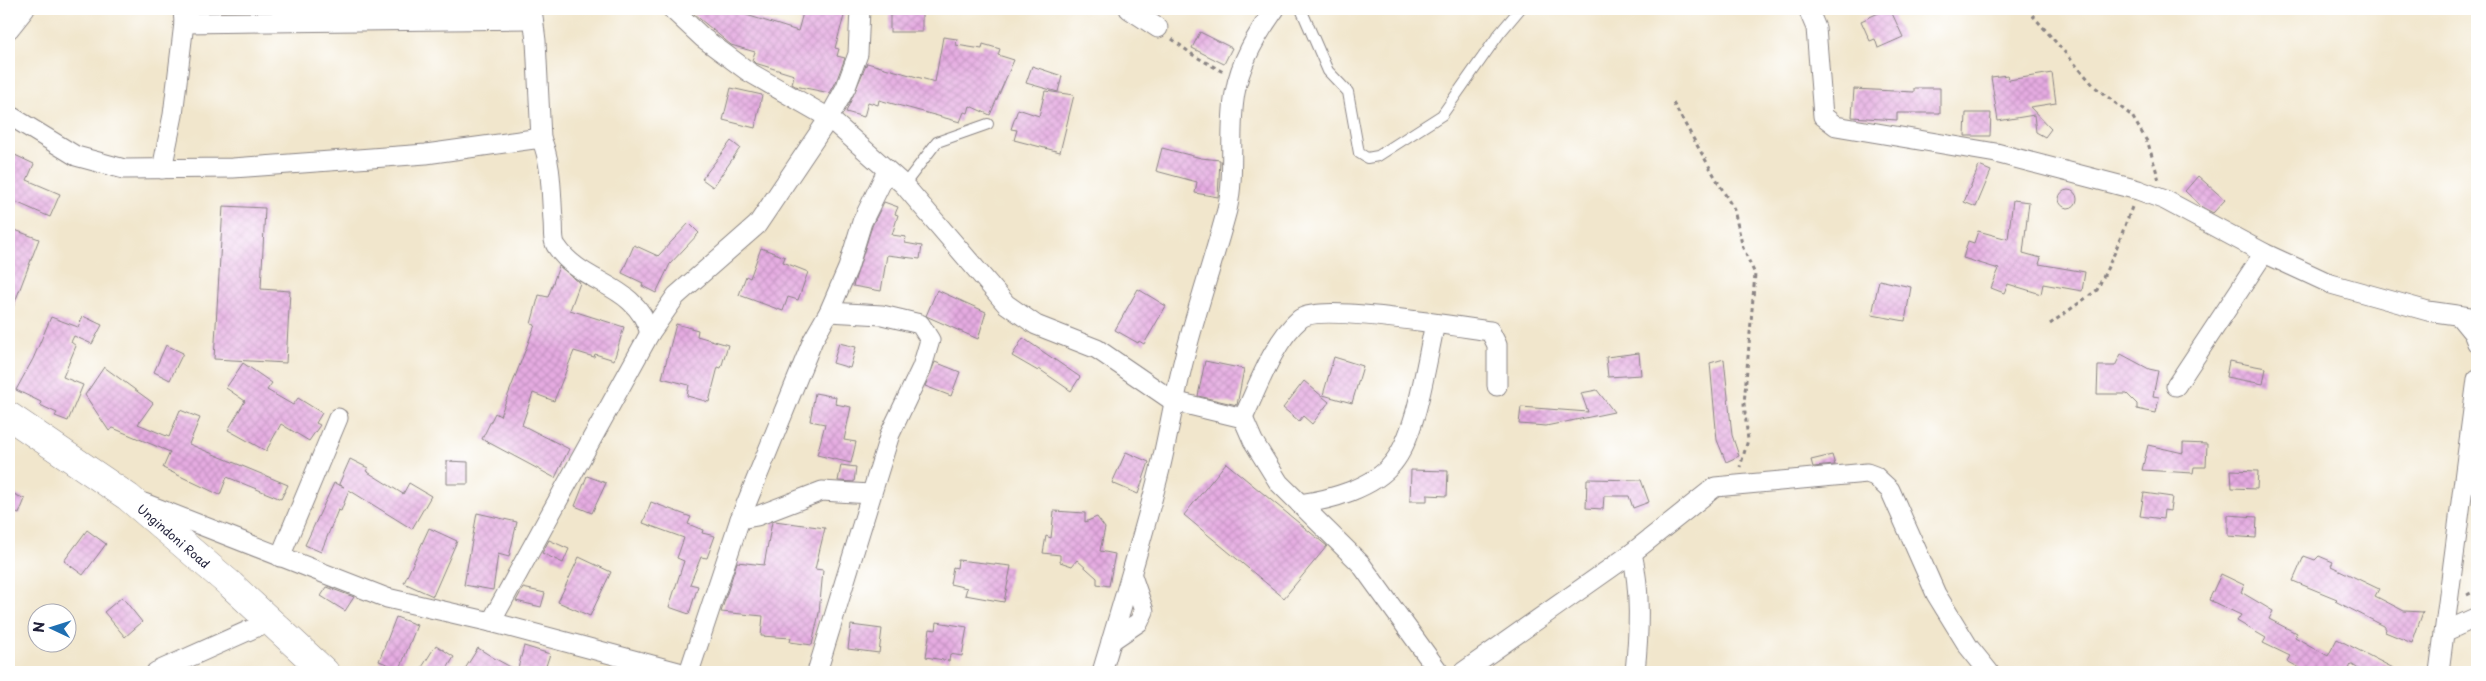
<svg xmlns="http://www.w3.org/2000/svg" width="2486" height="681" font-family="'Playpen Sans',sans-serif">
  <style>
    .building { fill: url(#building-cross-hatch) }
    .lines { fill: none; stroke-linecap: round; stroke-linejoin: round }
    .service-casing { stroke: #8a8484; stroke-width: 12 }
    .minor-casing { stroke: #8a8484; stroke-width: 21 }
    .secondary-casing { stroke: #8a8484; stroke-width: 29 }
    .path { stroke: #8a8484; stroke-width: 3; stroke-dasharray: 4 4; stroke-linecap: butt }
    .service { stroke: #fff; stroke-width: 10 }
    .minor { stroke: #fff; stroke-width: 19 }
    .secondary { stroke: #fff; stroke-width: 28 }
    .labels { text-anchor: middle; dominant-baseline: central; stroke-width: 4; stroke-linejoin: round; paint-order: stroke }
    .street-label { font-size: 12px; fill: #22223b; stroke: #fff }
  </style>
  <defs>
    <pattern id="building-cross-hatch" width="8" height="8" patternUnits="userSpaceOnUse" patternTransform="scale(1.25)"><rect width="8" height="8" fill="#e5abe1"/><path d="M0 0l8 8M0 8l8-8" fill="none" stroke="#c493c2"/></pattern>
  </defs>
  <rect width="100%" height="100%" fill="#fff"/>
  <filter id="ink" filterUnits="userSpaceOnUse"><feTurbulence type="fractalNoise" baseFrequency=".02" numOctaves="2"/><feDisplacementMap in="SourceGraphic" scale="10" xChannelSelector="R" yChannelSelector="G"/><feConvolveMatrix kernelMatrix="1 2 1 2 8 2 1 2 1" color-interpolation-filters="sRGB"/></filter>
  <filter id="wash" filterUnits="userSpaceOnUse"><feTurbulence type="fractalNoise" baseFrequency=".0096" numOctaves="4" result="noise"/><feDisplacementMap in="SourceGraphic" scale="20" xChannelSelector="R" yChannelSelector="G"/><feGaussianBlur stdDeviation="1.12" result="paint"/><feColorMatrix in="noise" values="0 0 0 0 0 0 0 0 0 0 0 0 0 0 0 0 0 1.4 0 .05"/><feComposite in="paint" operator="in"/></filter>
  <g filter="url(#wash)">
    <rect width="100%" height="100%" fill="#f1e6cc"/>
    <g id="blocks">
      <g class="building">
        <path d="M 688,9 L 727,9 L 798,31 L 804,9 L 846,9 L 835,48 L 839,49 L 837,56 L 845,58 L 836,82 L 830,93 L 795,86 L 792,84 L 794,75 L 755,63 L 752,60 L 755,52 L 731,45 Z"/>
        <rect x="890" y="9" width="32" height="23"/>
        <path d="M 1887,9 L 1890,9 L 1903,37 L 1878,48 L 1875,39 L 1870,41 L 1861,21 Z"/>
        <path d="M 1200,32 L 1232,48 L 1224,64 L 1192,48 Z"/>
        <path d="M 943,37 L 957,39 L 956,45 L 982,49 L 983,44 L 1000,49 L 998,55 L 1014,60 L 990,115 L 970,106 L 968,113 L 964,112 L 960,122 L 879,100 L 878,105 L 868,102 L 864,117 L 846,112 L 867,63 L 935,82 Z"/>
        <path d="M 1032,66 L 1062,76 L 1058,92 L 1026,83 Z"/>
        <path d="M 2052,73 L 2056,103 L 2030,107 L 2051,129 L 2045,137 L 2036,132 L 2034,115 L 1998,121 L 1991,77 L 2008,75 L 2009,80 Z"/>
        <path d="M 731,88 L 762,95 L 755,128 L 723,120 Z"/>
        <path d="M 1914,88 L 1940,88 L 1940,113 L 1897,113 L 1897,120 L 1852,117 L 1854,89 L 1914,92 Z"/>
        <path d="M 1045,91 L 1074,95 L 1060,152 L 1014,140 L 1017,130 L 1011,129 L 1018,109 L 1039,116 Z"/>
        <path d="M 1966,113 L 1991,113 L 1990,136 L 1965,136 Z"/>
        <path d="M 731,141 L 740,148 L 713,187 L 702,179 Z"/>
        <path d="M 1162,148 L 1201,158 L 1220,160 L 1218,197 L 1195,193 L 1197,182 L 1156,171 Z"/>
        <path d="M 15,155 L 34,164 L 27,180 L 60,194 L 50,217 L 9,199 L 9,168 Z"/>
        <path d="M 1979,166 L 1991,171 L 1976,207 L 1964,202 Z"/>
        <path d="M 2198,176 L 2225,200 L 2213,213 L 2202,207 L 2185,191 Z"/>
        <circle cx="2068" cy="199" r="9"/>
        <path d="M 2013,200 L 2029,202 L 2023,253 L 2041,258 L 2039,264 L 2085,272 L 2082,291 L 2043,284 L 2041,294 L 2008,284 L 2004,293 L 1991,288 L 1999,269 L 1963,258 L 1968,241 L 1974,243 L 1978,231 L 2008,239 Z"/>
        <path d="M 884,202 L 898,207 L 895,214 L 898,215 L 892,235 L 906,237 L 905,243 L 922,246 L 920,259 L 887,255 L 881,291 L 853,286 L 872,226 Z"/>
        <path d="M 223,206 L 265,208 L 261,289 L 290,291 L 286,363 L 214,359 Z"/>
        <path d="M 689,223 L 699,233 L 670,264 L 656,293 L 642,286 L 643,283 L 622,273 L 634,245 L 658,256 Z"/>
        <path d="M 15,230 L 39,239 L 10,315 L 9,247 Z"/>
        <path d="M 761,248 L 785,257 L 783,262 L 808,272 L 798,300 L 788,297 L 783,311 L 739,295 L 746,276 L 750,278 Z"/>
        <path d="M 559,266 L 580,283 L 570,310 L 624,327 L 614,360 L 595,354 L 594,357 L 574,351 L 554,401 L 533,393 L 522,425 L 569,449 L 555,478 L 482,439 L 495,413 L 500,416 L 535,325 L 531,324 L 539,295 L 548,297 Z"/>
        <path d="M 1879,280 L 1911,287 L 1905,321 L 1872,315 Z"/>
        <path d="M 1138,289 L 1166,306 L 1144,344 L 1139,341 L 1138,343 L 1115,330 Z"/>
        <path d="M 937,290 L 986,312 L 978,339 L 926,316 Z"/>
        <path d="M 83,316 L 102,325 L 92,344 L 74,336 L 71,342 L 76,346 L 63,377 L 83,385 L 68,421 L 55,416 L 57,413 L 40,405 L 41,402 L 16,390 L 33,359 L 51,317 L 78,327 Z"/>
        <path d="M 676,324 L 698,330 L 697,336 L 728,345 L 721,368 L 718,367 L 709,402 L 687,396 L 689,385 L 662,378 Z"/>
        <path d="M 1023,338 L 1080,377 L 1071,391 L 1039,369 L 1038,371 L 1012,356 Z"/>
        <path d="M 839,343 L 856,347 L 850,368 L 833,363 Z"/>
        <path d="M 166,345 L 183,353 L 170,380 L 154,372 Z"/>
        <path d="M 1639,353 L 1641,375 L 1608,377 L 1606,357 Z"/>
        <path d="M 2121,354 L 2149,369 L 2158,371 L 2153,396 L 2159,397 L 2156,413 L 2137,409 L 2137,404 L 2127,394 L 2097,394 L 2098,366 L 2115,366 Z"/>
        <path d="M 1334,357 L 1363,366 L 1352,403 L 1323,395 Z"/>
        <path d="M 1724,359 L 1732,435 L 1739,456 L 1726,462 L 1717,440 L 1710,363 Z"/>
        <path d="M 1205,361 L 1244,369 L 1237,405 L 1198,396 Z"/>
        <path d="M 2229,361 L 2266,368 L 2263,384 L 2226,377 Z"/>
        <path d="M 935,362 L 960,372 L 951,396 L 925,386 Z"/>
        <path d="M 243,363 L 272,383 L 267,390 L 293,405 L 298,398 L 322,413 L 316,423 L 320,425 L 309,441 L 281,424 L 266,451 L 228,430 L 245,401 L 226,388 Z"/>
        <path d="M 104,367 L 153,403 L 138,424 L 169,437 L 180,410 L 200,418 L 189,444 L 288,485 L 281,499 L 227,477 L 220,495 L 163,468 L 170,452 L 113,428 L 109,431 L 85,395 Z"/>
        <path d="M 1304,381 L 1329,402 L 1312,424 L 1303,416 L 1299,421 L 1283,408 Z"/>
        <path d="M 1597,390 L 1614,412 L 1546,426 L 1519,424 L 1521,407 L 1588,412 L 1581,393 Z"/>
        <path d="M 815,393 L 836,397 L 835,404 L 851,407 L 844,440 L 856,442 L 851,463 L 817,455 L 825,424 L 810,421 Z"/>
        <path d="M 2183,443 L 2207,444 L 2206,467 L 2194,467 L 2193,473 L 2142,470 L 2148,445 L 2183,453 Z"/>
        <path d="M 1126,452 L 1149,462 L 1138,494 L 1112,483 Z"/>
        <path d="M 1832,455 L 1835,465 L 1813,467 L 1811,460 Z"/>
        <path d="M 350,459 L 368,468 L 366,471 L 403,494 L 409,483 L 431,496 L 412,529 L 349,490 L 341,511 L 338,510 L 321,552 L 305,545 L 334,483 L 344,487 L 339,484 Z"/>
        <path d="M 447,461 L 468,462 L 468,484 L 447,484 Z"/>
        <path d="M 1226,463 L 1327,546 L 1284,598 L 1184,515 Z"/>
        <path d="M 841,465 L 856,467 L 854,482 L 838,481 Z"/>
        <path d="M 1411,470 L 1448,471 L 1447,496 L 1427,495 L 1427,501 L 1410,501 Z"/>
        <path d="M 2231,470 L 2258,471 L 2257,489 L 2232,488 Z"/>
        <path d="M 587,476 L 606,483 L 592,513 L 575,506 Z"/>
        <path d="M 1587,479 L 1641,480 L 1649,502 L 1633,508 L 1629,496 L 1604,496 L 1603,509 L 1586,508 Z"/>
        <path d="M 9,492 L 25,499 L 19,514 L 9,510 Z"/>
        <path d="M 2144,493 L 2172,497 L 2170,511 L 2164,510 L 2163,519 L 2140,516 Z"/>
        <path d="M 651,502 L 691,517 L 688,524 L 703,530 L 702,533 L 715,536 L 707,558 L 701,557 L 690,584 L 698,586 L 689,614 L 669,607 L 684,561 L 677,558 L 684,538 L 643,523 Z"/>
        <path d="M 1054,511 L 1085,513 L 1085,522 L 1097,517 L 1105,528 L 1100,551 L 1115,554 L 1109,586 L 1097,584 L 1097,578 L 1077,560 L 1072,566 L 1060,562 L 1060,555 L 1043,553 L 1046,536 L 1051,538 Z"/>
        <path d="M 477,513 L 517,522 L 509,557 L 498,554 L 493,590 L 464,585 Z"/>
        <path d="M 2228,515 L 2257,517 L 2256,538 L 2228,536 Z"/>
        <path d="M 775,521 L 825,528 L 815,569 L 823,570 L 819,613 L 812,645 L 790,642 L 791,638 L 761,636 L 763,616 L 721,612 L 737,562 L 764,565 L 772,522 Z"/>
        <path d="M 429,528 L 457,541 L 433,596 L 404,583 Z"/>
        <path d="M 87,530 L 106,544 L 83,575 L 64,561 Z"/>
        <path d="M 549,540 L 569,549 L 563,563 L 542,553 Z"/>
        <path d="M 2304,556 L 2315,560 L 2319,556 L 2333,562 L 2331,566 L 2379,589 L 2375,596 L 2404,611 L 2423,612 L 2412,643 L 2385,632 L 2386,629 L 2384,626 L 2335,601 L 2337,599 L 2293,581 Z"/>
        <path d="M 579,557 L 611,572 L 590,616 L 558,602 Z"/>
        <path d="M 958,560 L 1011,566 L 1004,602 L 965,595 L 967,588 L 950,584 L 953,567 L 957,568 Z"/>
        <path d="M 2221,574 L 2244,585 L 2241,592 L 2273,611 L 2269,619 L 2296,633 L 2295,637 L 2328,656 L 2337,639 L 2401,672 L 2363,672 L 2351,664 L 2348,672 L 2307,672 L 2287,661 L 2290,656 L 2263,643 L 2266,638 L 2237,621 L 2241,615 L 2209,600 Z"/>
        <path d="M 327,587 L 354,597 L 345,611 L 321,596 Z"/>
        <path d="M 523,588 L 545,593 L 541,607 L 516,601 Z"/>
        <path d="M 122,597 L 142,622 L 125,637 L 104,612 Z"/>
        <path d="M 396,617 L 417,625 L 400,669 L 379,661 Z"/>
        <path d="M 937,622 L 967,627 L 962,656 L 950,654 L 949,661 L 926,657 L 930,629 L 936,630 Z"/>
        <path d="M 851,625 L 882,629 L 879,653 L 848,649 Z"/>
        <path d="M 436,645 L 454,657 L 445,672 L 419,672 Z"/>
        <path d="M 524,646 L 550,654 L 544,672 L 532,672 L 518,668 Z"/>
        <path d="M 478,648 L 494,658 L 520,672 L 463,672 Z"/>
      </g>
    </g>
  </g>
  <g filter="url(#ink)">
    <use href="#blocks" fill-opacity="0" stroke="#8a8484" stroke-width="1"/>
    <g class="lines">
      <g class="service-casing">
        <g id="service">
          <path d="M 1301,9 L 1328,71 L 1348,92 L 1359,153 L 1367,158 L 1378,156 L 1442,115 L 1499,34 L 1520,9"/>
          <path d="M 904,185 L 937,142 L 988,124"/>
        </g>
      </g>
      <g class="minor-casing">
        <g id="minor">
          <path d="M 183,9 L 184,23 L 533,19"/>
          <path d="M 532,9 L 536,41 L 541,138"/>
          <path d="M 672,9 L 703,38 L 749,72 L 829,118 L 904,185 L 1006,304 L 1036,325 L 1097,349 L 1173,401 L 1243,418 C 1258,387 1273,342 1300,319 C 1318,303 1459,327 1490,331 L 1497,345 L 1497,386"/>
          <path d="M 1129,9 L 1158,28"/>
          <path d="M 1808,9 L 1816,28 L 1823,116 L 1836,126 L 1996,153 L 2138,190 L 2165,200 L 2264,253 L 2331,284 L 2428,311 L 2477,318"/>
          <path d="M 9,29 L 25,9"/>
          <path d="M 9,115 L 76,156 L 124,169 L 233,168 L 426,154 L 541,138 C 552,164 551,193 553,221 C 554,229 552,241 557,247 C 582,285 636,283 650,333"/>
          <path d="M 162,169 L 173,115 L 184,23"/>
          <path d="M 2459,316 L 2473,333 L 2477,343"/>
          <path d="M 2176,386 L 2264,253"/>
          <path d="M 1243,418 L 1253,441 L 1279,483 L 1360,563 L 1439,672"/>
          <path d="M 144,503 L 387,598 L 491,622 L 678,672"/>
          <path d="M 1300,504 C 1329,500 1374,488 1393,463 C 1417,434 1426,362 1435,324"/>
          <path d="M 740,519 L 757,516 L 822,491 L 870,494"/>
          <path d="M 1632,553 C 1641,592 1639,632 1635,672"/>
          <path d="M 280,557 L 338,418"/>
          <path d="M 491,622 L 650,333 L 676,296 L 757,225 L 829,118 L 846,87 L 858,54 L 860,9"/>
          <path d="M 2444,632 L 2477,617"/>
          <path d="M 1111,641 L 1139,622 L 1144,611 L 1132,576"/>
          <path d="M 156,672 L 270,621"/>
          <path d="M 689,672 L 740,519 L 813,340 L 829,312 L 848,268 L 862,222 L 887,171"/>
          <path d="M 817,672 L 890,434 L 922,367 L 930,340 L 920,324 L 882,315 L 829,312"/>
          <path d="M 1102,672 C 1122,605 1143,538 1160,469 C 1170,428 1176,385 1188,344 C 1200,299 1215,255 1227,210 C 1236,171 1228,132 1235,93 C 1240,62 1257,34 1275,9"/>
          <path d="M 1463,672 L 1632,553 L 1715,487 L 1867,473 L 1875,476 L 1890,490 L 1936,594 L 1968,646 L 1989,672"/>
          <path d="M 2439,672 L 2477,379"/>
        </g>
      </g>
      <g class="secondary-casing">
        <g id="secondary">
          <path id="s1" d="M 9,416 L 128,497 L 231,585 L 325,672"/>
        </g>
      </g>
      <g class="path">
        <path d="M 2027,9 L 2095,87 L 2132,116 L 2148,143 L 2159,180"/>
        <path d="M 1172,39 L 1193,55 L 1223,72"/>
        <path d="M 1673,103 L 1734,210 L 1743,248 L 1755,274 L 1744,404 L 1748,440 L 1740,467"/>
        <path d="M 2050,324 L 2097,290 L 2115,252 L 2132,207"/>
        <path d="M 2467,595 L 2477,590"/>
      </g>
      <use href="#service" class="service"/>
      <use href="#minor" class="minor"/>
      <use href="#secondary" class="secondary"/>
    </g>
  </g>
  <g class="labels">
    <g class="street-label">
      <text stroke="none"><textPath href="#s1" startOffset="204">Ungindoni Road</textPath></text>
    </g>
  </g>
  <rect width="2486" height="681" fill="none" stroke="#fff" stroke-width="30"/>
  <g transform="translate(52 628) rotate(274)"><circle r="24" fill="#ffffff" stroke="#a7a7b1"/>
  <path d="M0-4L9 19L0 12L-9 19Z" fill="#1f6fb2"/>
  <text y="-8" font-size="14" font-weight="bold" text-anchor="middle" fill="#22223b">N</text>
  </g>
</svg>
